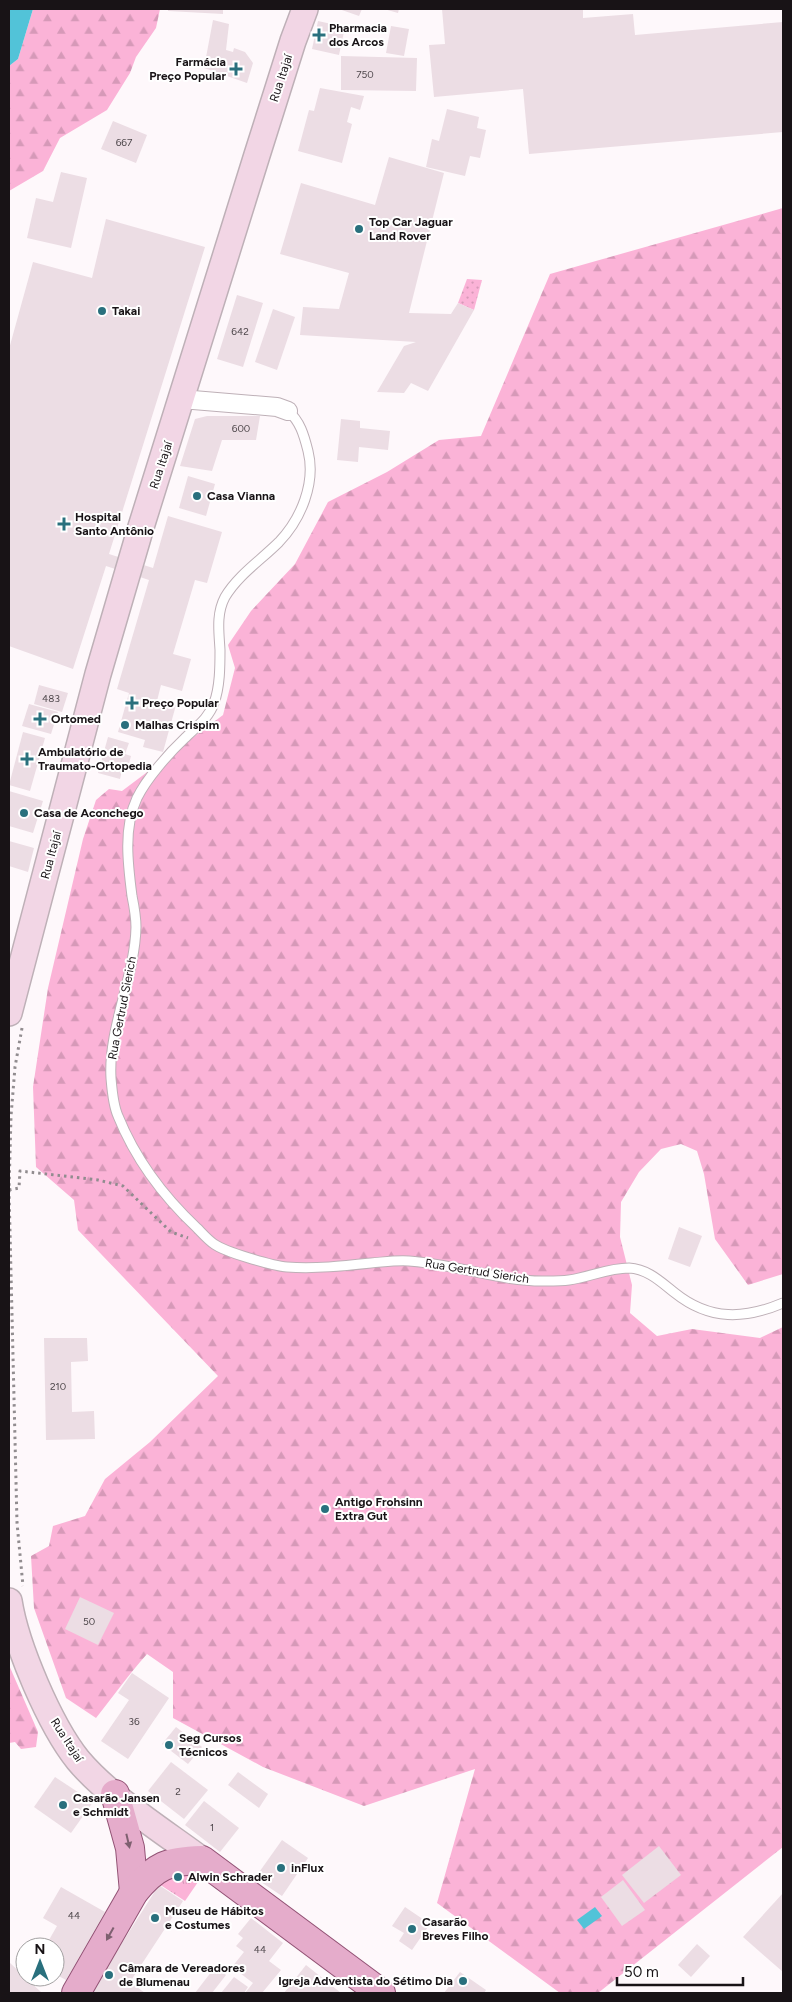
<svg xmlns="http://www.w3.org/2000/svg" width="792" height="2002" font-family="Figtree,sans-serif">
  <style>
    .grass { fill: url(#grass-dots) }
    .forest { fill: url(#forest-firs) }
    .park { fill: url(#park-tufts) }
    .water { fill: #52c3d8 }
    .building { fill: #ecdde4 }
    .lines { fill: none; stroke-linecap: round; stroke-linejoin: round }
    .lane-casing { stroke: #beb0b7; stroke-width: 11 }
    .street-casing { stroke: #beb0b7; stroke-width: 20 }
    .secondary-casing { stroke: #beb0b7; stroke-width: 28 }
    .primary-casing { stroke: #925375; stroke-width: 30 }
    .path { stroke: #918c8f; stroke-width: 3; stroke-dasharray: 2.5 4; stroke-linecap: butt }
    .lane { stroke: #fff; stroke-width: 9 }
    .street { stroke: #fff; stroke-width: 18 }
    .secondary { stroke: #f2d6e5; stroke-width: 25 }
    .primary { stroke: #e5accb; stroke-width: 28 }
    .oneway { fill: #7e6070 }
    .poi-dot { fill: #29707d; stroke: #fff; stroke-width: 2 }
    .labels { text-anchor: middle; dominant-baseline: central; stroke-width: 4; stroke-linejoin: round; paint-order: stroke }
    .number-label { font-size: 10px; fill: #4d464a }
    .poi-label { font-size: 12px; font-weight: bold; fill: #181316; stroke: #fff; text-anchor: start }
    .street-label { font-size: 12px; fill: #181316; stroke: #fff }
  </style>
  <defs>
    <pattern id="grass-dots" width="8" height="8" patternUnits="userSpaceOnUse" patternTransform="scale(1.25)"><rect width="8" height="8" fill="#fbb3d7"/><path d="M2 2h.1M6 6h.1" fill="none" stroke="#d699b8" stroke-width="1.8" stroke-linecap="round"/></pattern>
    <pattern id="forest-firs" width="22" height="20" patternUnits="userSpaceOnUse" patternTransform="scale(1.25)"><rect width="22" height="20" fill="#fbb3d7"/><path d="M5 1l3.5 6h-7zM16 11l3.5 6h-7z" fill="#d699b8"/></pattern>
    <pattern id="park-tufts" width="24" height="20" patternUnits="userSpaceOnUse" patternTransform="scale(1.25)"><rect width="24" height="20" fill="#fbb3d7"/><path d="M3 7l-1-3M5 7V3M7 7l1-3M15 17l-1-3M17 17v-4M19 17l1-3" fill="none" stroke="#d699b8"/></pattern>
  </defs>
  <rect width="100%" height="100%" fill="#fef8fb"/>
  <path class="grass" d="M 467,279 L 482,280 L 474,310 L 458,303 Z"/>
  <g class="forest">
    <path d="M 33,9 L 160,9 L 156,28 L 136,57 L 130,73 L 107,110 L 60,138 L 43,171 L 9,191 L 9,66 L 18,59 Z"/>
    <path d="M 783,208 L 783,1274 L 748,1285 L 715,1239 L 704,1174 L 697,1151 L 681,1144 L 661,1149 L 639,1172 L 621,1202 L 620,1237 L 632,1285 L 630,1313 L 657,1336 L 692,1329 L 760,1338 L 783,1327 L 783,1847 L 598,1993 L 560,1993 L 437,1903 L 475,1769 L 364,1806 L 263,1767 L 173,1718 L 173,1672 L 147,1654 C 128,1675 113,1697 96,1718 L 66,1698 L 34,1608 L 31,1556 L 49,1546 L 53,1526 L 85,1516 L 105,1479 L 150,1442 L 218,1376 L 78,1230 L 74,1200 L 36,1167 L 33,1087 L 48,988 L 83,839 L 96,800 L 109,789 L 122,791 L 223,715 L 235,668 L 228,645 L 251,611 L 295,564 L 328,502 L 387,472 L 439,440 L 481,436 L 550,274 Z"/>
    <path d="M 9,1665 L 38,1732 L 36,1747 L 21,1749 L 15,1742 L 9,1743 Z"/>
  </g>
  <path class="park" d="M 190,1872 L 200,1879 L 185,1901 L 159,1884 L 165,1877 Z"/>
  <g class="water">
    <path d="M 9,9 L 33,9 L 18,59 L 9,66 Z"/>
    <path d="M 595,1907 L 602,1916 L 584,1929 L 577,1920 Z"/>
  </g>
  <g class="building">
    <path d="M 168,9 L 223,9 L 223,14 L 168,11 Z"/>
    <path d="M 339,9 L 362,9 L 359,16 Z"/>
    <path d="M 384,9 L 399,9 L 398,13 Z"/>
    <path d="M 442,9 L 583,9 L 583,18 L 633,14 L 635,35 L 783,22 L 783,132 L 529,154 L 523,89 L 434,97 L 429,45 L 445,44 Z"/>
    <path d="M 213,20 L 229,24 L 226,50 L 233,52 L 234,48 L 245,52 L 253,63 L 247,83 L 204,68 Z"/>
    <path d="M 318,21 L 345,27 L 339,55 L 312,49 Z"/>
    <path d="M 391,26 L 409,29 L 404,56 L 386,53 Z"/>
    <path d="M 341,56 L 417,58 L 416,91 L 341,90 Z"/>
    <path d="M 320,88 L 364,96 L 360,110 L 351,107 L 347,122 L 352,124 L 342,163 L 298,151 L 309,110 L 314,111 Z"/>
    <path d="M 447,109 L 479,117 L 477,128 L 486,130 L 480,158 L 470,156 L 465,176 L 426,167 L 432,139 L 439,141 Z"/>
    <path d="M 113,121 L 147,135 L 136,163 L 101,149 Z"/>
    <path d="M 389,157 L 444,173 L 409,313 L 451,314 L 458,303 L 474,310 L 428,391 L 411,383 L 404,393 L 377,392 L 404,346 L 416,342 L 300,335 L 303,307 L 339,309 L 349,273 L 280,254 L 301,183 L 375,205 Z"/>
    <path d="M 61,172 L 87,178 L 71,248 L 27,238 L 36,198 L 53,202 Z"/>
    <path d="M 106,219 L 205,247 L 109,554 L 153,568 L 168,516 L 222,532 L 207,583 L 195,580 L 173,654 L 191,659 L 182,691 L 161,685 L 157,701 L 176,705 L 163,752 L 143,747 L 145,740 L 118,732 L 129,693 L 117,689 L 149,580 L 106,566 L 73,669 L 9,646 L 9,349 L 33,262 L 92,278 Z"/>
    <path d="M 237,295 L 263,303 L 243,367 L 217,359 Z"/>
    <path d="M 273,309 L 295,317 L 277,370 L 255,362 Z"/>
    <path d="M 207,416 L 260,416 L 256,440 L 222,440 L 212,471 L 180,466 L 195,419 Z"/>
    <path d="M 341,419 L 360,421 L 360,428 L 390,431 L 388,450 L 359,447 L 358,462 L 337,460 Z"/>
    <path d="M 188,476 L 215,484 L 206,516 L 179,508 Z"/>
    <path d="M 39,685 L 68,693 L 62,712 L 34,704 Z"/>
    <path d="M 29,704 L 58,712 L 51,734 L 22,726 Z"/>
    <path d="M 23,732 L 45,738 L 30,791 L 9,785 Z"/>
    <path d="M 108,737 L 129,743 L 125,754 L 131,756 L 128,767 L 123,766 L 120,779 L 98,773 Z"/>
    <path d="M 9,791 L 43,801 L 33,833 L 9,826 Z"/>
    <path d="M 9,841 L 34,848 L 28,872 L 9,866 Z"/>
    <path d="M 679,1227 L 702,1236 L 690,1267 L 668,1259 Z"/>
    <path d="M 44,1338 L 87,1338 L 88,1361 L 71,1362 L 72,1412 L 94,1411 L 95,1439 L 46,1440 Z"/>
    <path d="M 80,1597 L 114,1613 L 98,1645 L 65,1629 Z"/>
    <path d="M 132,1673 L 169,1698 L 128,1759 L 101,1741 L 129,1700 L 118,1693 Z"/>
    <path d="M 176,1727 L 202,1747 L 188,1764 L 162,1744 Z"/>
    <path d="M 171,1762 L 208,1790 L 184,1819 L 148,1791 Z"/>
    <path d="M 238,1772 L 268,1794 L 259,1808 L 228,1785 Z"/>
    <path d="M 55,1777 L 93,1802 L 71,1833 L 34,1807 Z"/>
    <path d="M 204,1801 L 239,1828 L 220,1852 L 185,1825 Z"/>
    <path d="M 282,1840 L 308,1858 L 282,1896 L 255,1878 Z"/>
    <path d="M 659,1846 L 681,1875 L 644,1903 L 622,1875 Z"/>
    <path d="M 623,1880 L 645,1910 L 622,1926 L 601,1897 Z"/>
    <path d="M 159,1885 L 183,1901 L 130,1982 L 145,1993 L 90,1993 Z"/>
    <path d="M 61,1887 L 105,1912 L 66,1980 L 55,1974 L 55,1947 L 45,1947 L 57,1926 L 43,1918 Z"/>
    <path d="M 783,1893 L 783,1972 L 743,1937 Z"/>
    <path d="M 405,1907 L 430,1924 L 412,1950 L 399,1941 L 404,1933 L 392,1926 Z"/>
    <path d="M 251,1918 L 283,1943 L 269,1961 L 281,1970 L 262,1993 L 245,1993 L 253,1983 L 232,1967 L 244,1952 L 236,1946 L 243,1938 L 238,1934 Z"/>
    <path d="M 697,1944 L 710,1956 L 691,1977 L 678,1965 Z"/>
    <path d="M 9,1962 L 42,1993 L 9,1993 Z"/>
    <path d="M 306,1965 L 341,1993 L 284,1993 Z"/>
    <path d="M 215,1967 L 226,1975 L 212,1993 L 195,1993 Z"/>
    <path d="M 460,1972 L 486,1990 L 484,1993 L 444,1993 Z"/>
    <path d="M 234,1977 L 248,1987 L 244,1993 L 221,1993 Z"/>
  </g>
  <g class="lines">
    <g class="lane-casing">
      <path id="lane" d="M 288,411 C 300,421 304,435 308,451 C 316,483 301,519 279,542 C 261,560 238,575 225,597 C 216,614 219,632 220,650 C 220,666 220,687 214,703 C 209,718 196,727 185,738 C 169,753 147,778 137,798 C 123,828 128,865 132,896 C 134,906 136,917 136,927 C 135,976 108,1029 111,1078 C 112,1090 113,1105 118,1116 C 135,1158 164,1197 197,1228 C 202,1233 208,1240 214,1244 C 225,1252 273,1266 287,1267 C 315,1269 343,1266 371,1263 C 384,1262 397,1260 409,1261 C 456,1264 500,1282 546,1281 C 554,1281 562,1281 569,1280 C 590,1277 608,1268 629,1268 C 648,1269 661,1282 675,1293 C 710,1321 745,1319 783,1303"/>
    </g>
    <g class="street-casing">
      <path id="street" d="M 181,399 L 277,407 L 288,411"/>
    </g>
    <g class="secondary-casing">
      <g id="secondary">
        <path d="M 9,1013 L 98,674 L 141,527 L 257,155 L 293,41 L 305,9"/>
        <path d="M 9,1601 C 16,1646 50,1725 78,1760 C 109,1797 163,1831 202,1860"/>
      </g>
    </g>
    <g class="primary-casing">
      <g id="primary">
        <path d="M 115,1794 L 130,1848 L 134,1892"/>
        <path d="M 76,1993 L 134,1892 C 156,1865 168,1861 202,1860 L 381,1993"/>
      </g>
    </g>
    <g class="path">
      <path d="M 22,1028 L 15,1067 L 11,1116 L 9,1190 L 17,1523 L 23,1586"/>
      <path d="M 9,1190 L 19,1188 L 20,1171 L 98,1180 L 123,1186 L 171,1232 L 188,1238"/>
    </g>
    <use href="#lane" class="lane"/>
    <use href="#street" class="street"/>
    <use href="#secondary" class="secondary"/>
    <use href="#primary" class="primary"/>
  </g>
  <defs><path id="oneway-solid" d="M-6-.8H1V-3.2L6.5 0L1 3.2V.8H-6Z" transform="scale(1.25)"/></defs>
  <g class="oneway">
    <use href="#oneway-solid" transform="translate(128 1841) rotate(77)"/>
    <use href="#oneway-solid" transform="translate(110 1934) rotate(119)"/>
  </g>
  <g class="poi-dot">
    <path d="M316.5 27.5h5v5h5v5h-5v5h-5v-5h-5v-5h5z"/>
    <path d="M233.5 61.5h5v5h5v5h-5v5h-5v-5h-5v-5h5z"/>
    <circle cx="359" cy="229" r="5"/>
    <circle cx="102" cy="311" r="5"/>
    <circle cx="197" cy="496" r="5"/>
    <path d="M61.5 516.5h5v5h5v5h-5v5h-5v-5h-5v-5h5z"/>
    <path d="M129.5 695.5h5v5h5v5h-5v5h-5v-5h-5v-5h5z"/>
    <path d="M37.5 711.5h5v5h5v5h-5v5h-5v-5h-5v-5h5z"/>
    <circle cx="125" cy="725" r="5"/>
    <path d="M24.5 751.5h5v5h5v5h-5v5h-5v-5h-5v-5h5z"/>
    <circle cx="24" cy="813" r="5"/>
    <circle cx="325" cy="1509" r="5"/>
    <circle cx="169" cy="1745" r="5"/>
    <circle cx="63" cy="1805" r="5"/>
    <circle cx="281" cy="1868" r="5"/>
    <circle cx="178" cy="1877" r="5"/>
    <circle cx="155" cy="1918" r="5"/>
    <circle cx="412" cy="1929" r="5"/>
    <circle cx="109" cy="1975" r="5"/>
    <circle cx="463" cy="1981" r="5"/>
  </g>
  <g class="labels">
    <g class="number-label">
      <text x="365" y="74">750</text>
      <text x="124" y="142">667</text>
      <text x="240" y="331">642</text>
      <text x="241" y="428">600</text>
      <text x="51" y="698">483</text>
      <text x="58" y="1386">210</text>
      <text x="89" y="1621">50</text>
      <text x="134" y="1721">36</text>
      <text x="178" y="1791">2</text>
      <text x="212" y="1827">1</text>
      <text x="74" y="1915">44</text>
      <text x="260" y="1949">44</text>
    </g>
    <g class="poi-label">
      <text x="329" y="28">Pharmacia<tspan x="329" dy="14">dos Arcos</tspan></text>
      <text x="226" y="62" text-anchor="end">Farmácia<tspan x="226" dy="14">Preço Popular</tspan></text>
      <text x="369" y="222">Top Car Jaguar<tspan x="369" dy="14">Land Rover</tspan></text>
      <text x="112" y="311">Takai</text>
      <text x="207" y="496">Casa Vianna</text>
      <text x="75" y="517">Hospital<tspan x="75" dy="14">Santo Antônio</tspan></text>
      <text x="142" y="703">Preço Popular</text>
      <text x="51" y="719">Ortomed</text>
      <text x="135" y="725">Malhas Crispim</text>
      <text x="38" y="752">Ambulatório de<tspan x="38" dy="14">Traumato-Ortopedia</tspan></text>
      <text x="34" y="813">Casa de Aconchego</text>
      <text x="335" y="1502">Antigo Frohsinn<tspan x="335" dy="14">Extra Gut</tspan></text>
      <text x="179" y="1738">Seg Cursos<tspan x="179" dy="14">Técnicos</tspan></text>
      <text x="73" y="1798">Casarão Jansen<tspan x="73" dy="14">e Schmidt</tspan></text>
      <text x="291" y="1868">inFlux</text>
      <text x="188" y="1877">Alwin Schrader</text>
      <text x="165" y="1911">Museu de Hábitos<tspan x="165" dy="14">e Costumes</tspan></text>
      <text x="422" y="1922">Casarão<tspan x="422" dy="14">Breves Filho</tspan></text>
      <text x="119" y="1968">Câmara de Vereadores<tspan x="119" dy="14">de Blumenau</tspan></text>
      <text x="453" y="1981" text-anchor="end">Igreja Adventista do Sétimo Dia</text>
    </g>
    <g class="street-label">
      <text transform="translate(281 78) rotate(-72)">Rua Itajaí</text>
      <text transform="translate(161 465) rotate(-72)">Rua Itajaí</text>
      <text transform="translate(51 855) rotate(-75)">Rua Itajaí</text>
      <text transform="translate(122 1008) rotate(-79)">Rua Gertrud Sierich</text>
      <text transform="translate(477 1271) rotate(9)">Rua Gertrud Sierich</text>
      <text transform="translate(67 1740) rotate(57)">Rua Itajaí</text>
    </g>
  </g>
  <rect width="792" height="2002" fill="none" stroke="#181316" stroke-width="20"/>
  <g transform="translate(40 1962)"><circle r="24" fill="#ffffff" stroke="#a3a1a2"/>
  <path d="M0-4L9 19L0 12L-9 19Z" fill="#29707d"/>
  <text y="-8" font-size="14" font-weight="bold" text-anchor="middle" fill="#181316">N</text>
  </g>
  <path d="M617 1977v8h126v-8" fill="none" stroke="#181316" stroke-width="2.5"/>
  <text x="624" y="1977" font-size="15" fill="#181316" stroke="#ffffff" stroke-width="4" paint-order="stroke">50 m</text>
</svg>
